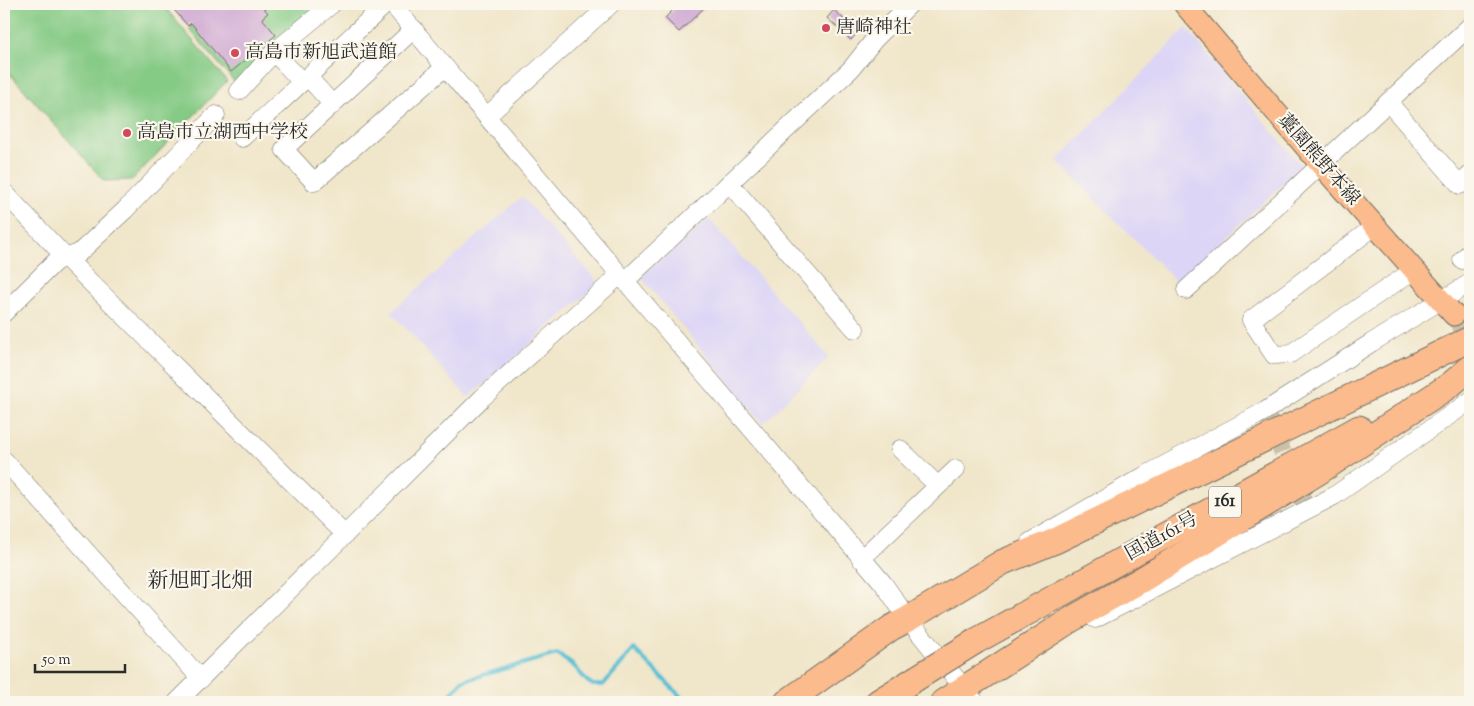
<svg xmlns="http://www.w3.org/2000/svg" width="1474" height="706" font-family="'Sorts Mill Goudy','Noto Serif JP',serif">
  <style>
    .built { fill: #ddd5f6 }
    .green { fill: #85ca85; stroke: #587a58 }
    .lines { fill: none; stroke-linecap: round; stroke-linejoin: round }
    .stream { stroke: #57c0d4; stroke-width: 4 }
    .building { fill: #cda5d2 }
    .minor-tunnel { stroke: #c9c1aa; stroke-width: 18; stroke-dasharray: 18 9; stroke-linecap: butt }
    .major-tunnel { stroke: #c9c1aa; stroke-width: 21; stroke-dasharray: 21 11; stroke-linecap: butt }
    .minor-casing { stroke: #706c63; stroke-width: 19 }
    .major-casing { stroke: #706c63; stroke-width: 23 }
    .highway-casing { stroke: #706c63; stroke-width: 27 }
    .minor { stroke: #fff; stroke-width: 18 }
    .major { stroke: #fbbb8c; stroke-width: 21 }
    .highway { stroke: #fbbb8c; stroke-width: 25 }
    .highway-bridge-casing { stroke: #706c63; stroke-width: 27; stroke-linecap: butt }
    .highway-bridge { stroke: #fbbb8c; stroke-width: 25 }
    .poi-dot { fill: #d1495b; stroke: #fbf7ec; stroke-width: 2 }
    .labels { text-anchor: middle; dominant-baseline: central; stroke-width: 4.5; stroke-linejoin: round; paint-order: stroke }
    .shield { fill: #fbf7ec; stroke: #696865; stroke-width: 1 }
    .shield-label { font-size: 18px; font-weight: bold; fill: #2b2b2b }
    .poi-label { font-size: 19px; fill: #2b2b2b; stroke: #fbf7ec; text-anchor: start }
    .street-label { font-size: 19px; fill: #2b2b2b; stroke: #fbf7ec }
    .quarter-label { font-size: 21px; fill: #2b2b2b; stroke: #fbf7ec }
  </style>
  <rect width="100%" height="100%" fill="#fbf7ec"/>
  <filter id="ink" filterUnits="userSpaceOnUse"><feTurbulence type="fractalNoise" baseFrequency=".02" numOctaves="2"/><feDisplacementMap in="SourceGraphic" scale="10" xChannelSelector="R" yChannelSelector="G"/><feConvolveMatrix kernelMatrix="1 2 1 2 8 2 1 2 1" color-interpolation-filters="sRGB"/></filter>
  <filter id="wash" filterUnits="userSpaceOnUse"><feTurbulence type="fractalNoise" baseFrequency=".0096" numOctaves="4" result="noise"/><feDisplacementMap in="SourceGraphic" scale="20" xChannelSelector="R" yChannelSelector="G"/><feGaussianBlur stdDeviation="1.12" result="paint"/><feColorMatrix in="noise" values="0 0 0 0 0 0 0 0 0 0 0 0 0 0 0 0 0 1.4 0 .05"/><feComposite in="paint" operator="in"/></filter>
  <g filter="url(#wash)">
    <rect width="100%" height="100%" fill="#f0e6ca"/>
    <g class="built">
      <path d="M 1186,28 L 1302,167 L 1177,282 L 1057,161 Z"/>
      <path d="M 522,197 L 599,283 L 468,398 L 391,312 Z"/>
      <path d="M 709,219 L 829,357 L 763,424 L 641,277 Z"/>
    </g>
    <g class="green">
      <path d="M 4,4 L 162,4 L 227,81 L 132,180 L 104,181 L 4,67 Z"/>
      <path d="M 219,4 L 322,4 L 237,85 L 189,29 Z"/>
    </g>
    <g class="lines">
      <path class="stream" d="M 444,702 L 462,681 L 557,654 L 574,666 L 587,681 L 593,685 L 603,685 L 634,649 L 686,702"/>
    </g>
    <g id="blocks">
      <g class="building">
        <path d="M 169,4 L 260,4 L 268,13 L 262,18 L 276,35 L 231,72 L 191,23 L 188,26 Z"/>
        <path d="M 679,4 L 708,4 L 679,32 L 665,18 Z"/>
        <path d="M 834,10 L 858,32 L 851,40 L 827,18 Z"/>
      </g>
    </g>
  </g>
  <g filter="url(#ink)">
    <use href="#blocks" fill-opacity="0" stroke="#706c63" stroke-width="1"/>
    <g class="lines">
      <path class="minor-tunnel" d="M 1265,411 L 1307,510"/>
      <path class="major-tunnel" d="M 1454,315 L 1470,335"/>
      <g class="minor-casing">
        <g id="minor">
          <path d="M 392,4 L 620,275 L 883,583 L 908,619 L 975,702"/>
          <path d="M 414,29 L 284,149 L 314,182 L 445,67"/>
          <path d="M 274,52 L 302,82"/>
          <path d="M 308,77 L 333,105"/>
          <path d="M 239,91 L 274,52 L 332,4"/>
          <path d="M 1388,102 L 1460,185 L 1470,175"/>
          <path d="M 487,116 L 611,4"/>
          <path d="M 242,138 L 386,4"/>
          <path d="M 729,183 L 855,329"/>
          <path d="M 4,192 L 65,257 L 344,534"/>
          <path d="M 1375,226 L 1251,320 L 1274,355 L 1290,354 L 1414,270"/>
          <path d="M 1462,260 L 1470,252"/>
          <path d="M 625,281 L 851,69 L 874,40 L 910,4"/>
          <path d="M 1186,290 L 1470,26"/>
          <path d="M 4,313 L 56,261 L 79,253 L 125,210 L 216,115"/>
          <path d="M 900,449 L 938,486"/>
          <path d="M 4,460 L 201,679"/>
          <path d="M 1030,542 L 1144,476 L 1265,411 L 1371,343 L 1470,283"/>
          <path d="M 861,559 L 956,469"/>
          <path d="M 1095,619 L 1334,496 L 1470,401"/>
          <path d="M 177,702 L 482,398 L 620,275"/>
        </g>
      </g>
      <g class="major-casing">
        <path id="major" d="M 1184,4 L 1321,165 L 1454,315"/>
      </g>
      <g class="highway-casing">
        <g id="highway">
          <path d="M 976,641 L 1359,428"/>
          <path d="M 787,702 L 891,628 L 908,619 L 1003,562 L 1055,541 L 1470,339"/>
          <path d="M 878,702 L 915,679"/>
          <path d="M 943,702 L 1072,619 L 1141,580 L 1317,473 L 1450,385 L 1470,368"/>
        </g>
      </g>
      <use href="#minor" class="minor"/>
      <use href="#major" class="major"/>
      <use href="#highway" class="highway"/>
      <g class="highway-bridge-casing">
        <path id="highway-bridge" d="M 915,679 L 976,641"/>
      </g>
      <use href="#highway-bridge" class="highway-bridge"/>
    </g>
  </g>
  <g class="poi-dot">
    <circle cx="826" cy="28" r="5"/>
    <circle cx="235" cy="53" r="5"/>
    <circle cx="127" cy="133" r="5"/>
  </g>
  <g class="labels">
    <rect class="shield" x="1209" y="486.5" width="32" height="31" rx="4"/>
    <g class="shield-label">
      <text x="1225" y="502">161</text>
    </g>
    <g class="poi-label">
      <text x="836" y="28">唐崎神社</text>
      <text x="245" y="53">高島市新旭武道館</text>
      <text x="137" y="133">高島市立湖西中学校</text>
    </g>
    <g class="street-label">
      <text transform="translate(1318 160) rotate(49)">藁園熊野本線</text>
      <text transform="translate(1162 537) rotate(-29)">国道161号</text>
    </g>
    <g class="quarter-label">
      <text x="200" y="582">新旭町北畑</text>
    </g>
  </g>
  <rect width="1474" height="706" fill="none" stroke="#fbf7ec" stroke-width="20"/>
  <path d="M35 664v8h90v-8" fill="none" stroke="#2b2b2b" stroke-width="2.5"/>
  <text x="42" y="664" font-size="15" fill="#2b2b2b" stroke="#fbf7ec" stroke-width="4" paint-order="stroke">50 m</text>
</svg>
